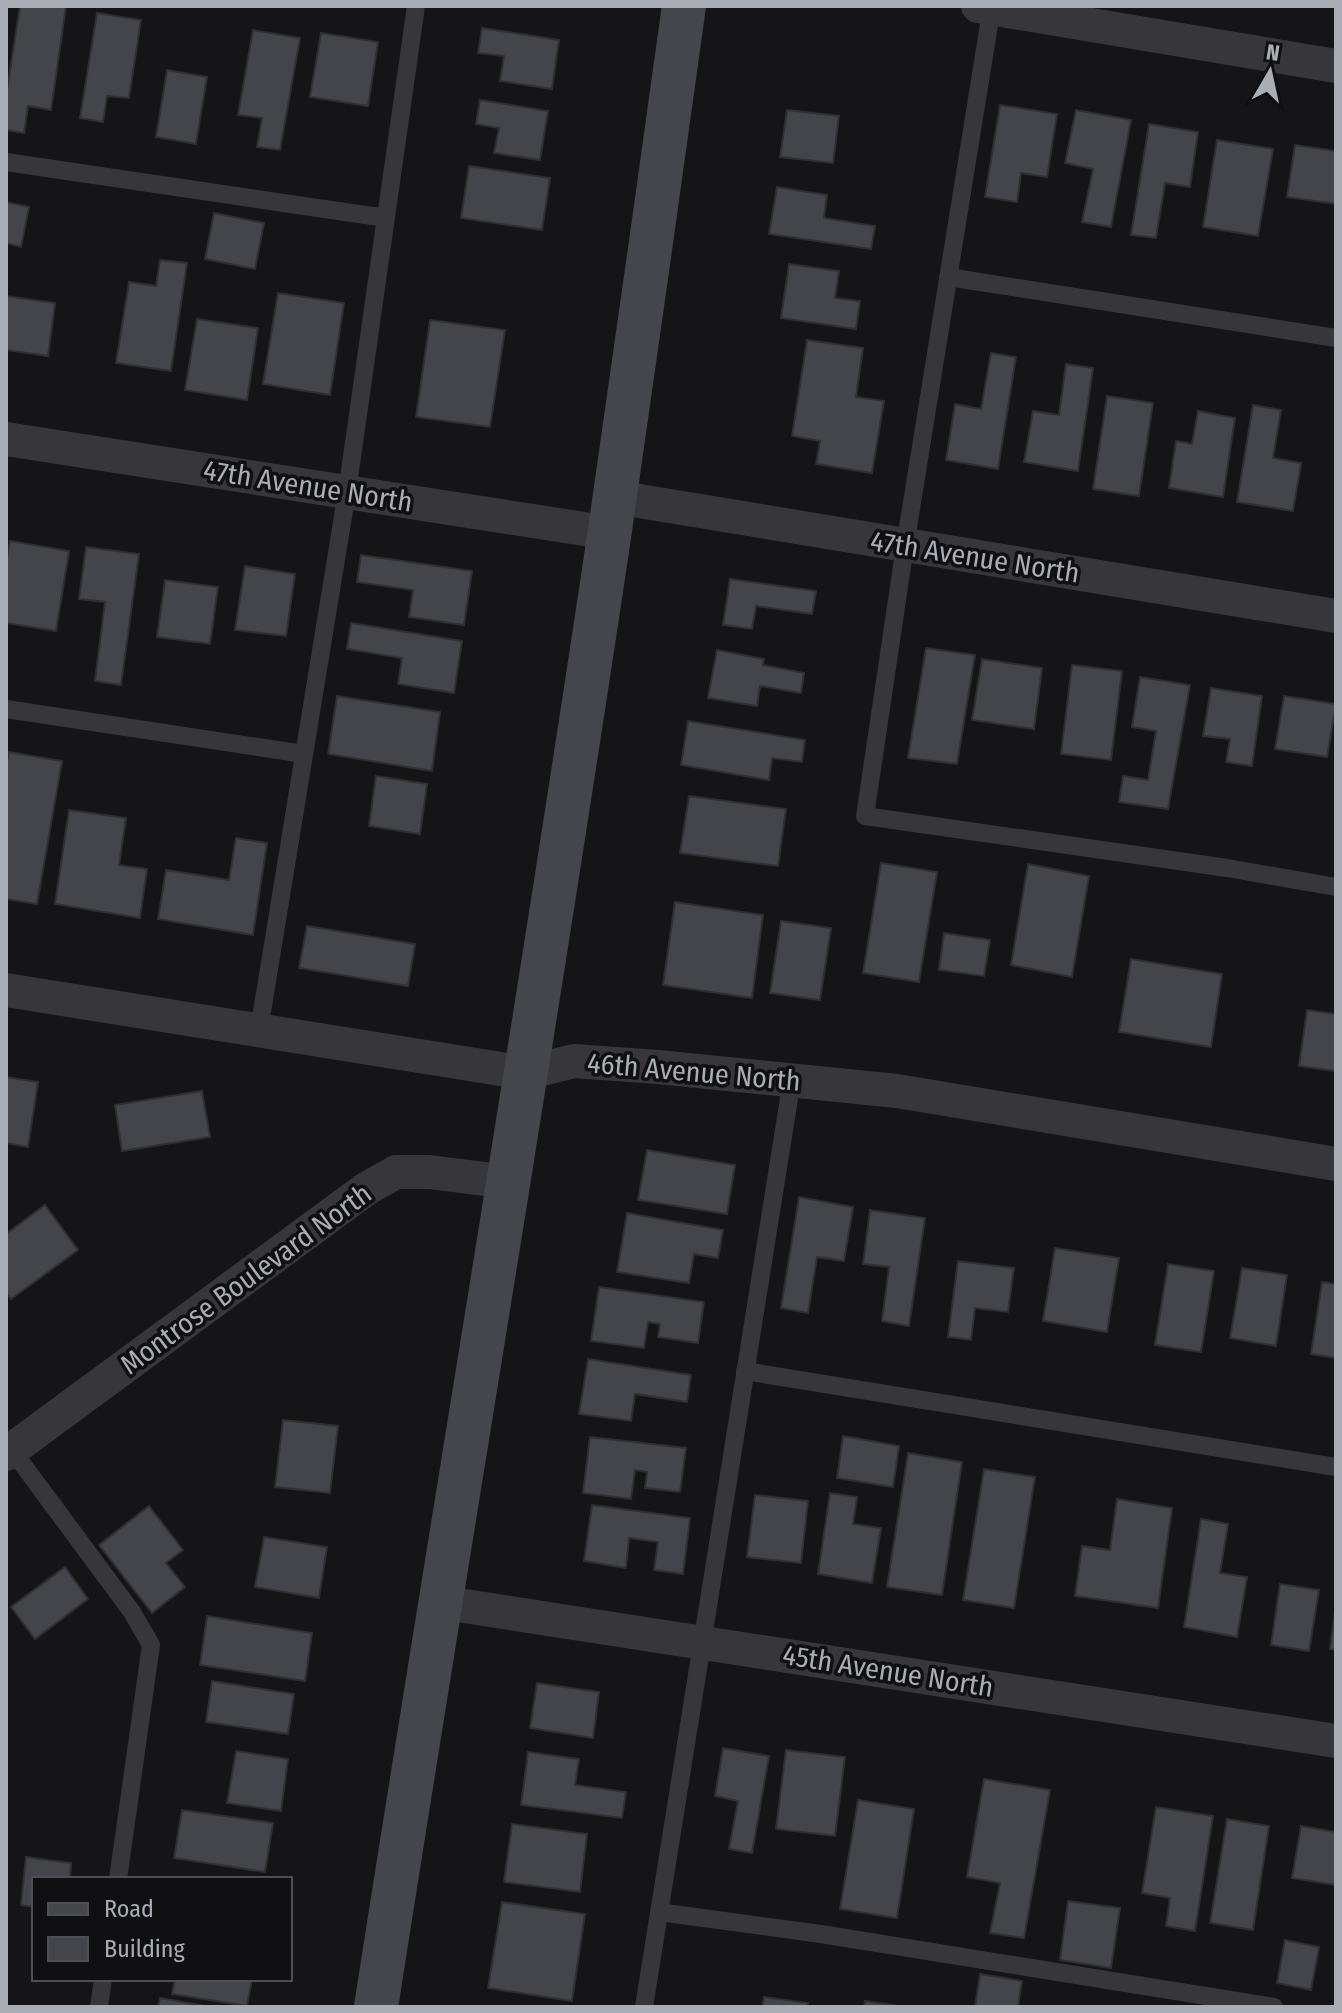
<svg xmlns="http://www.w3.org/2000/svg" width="1342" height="2013" font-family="'Fira Sans Condensed',sans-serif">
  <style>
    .building { fill: #44454a; stroke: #303033; stroke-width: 2 }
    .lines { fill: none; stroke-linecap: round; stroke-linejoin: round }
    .lane { stroke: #37373b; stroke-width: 18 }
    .street { stroke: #37373b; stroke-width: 34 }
    .secondary { stroke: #45464b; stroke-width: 44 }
    .labels { text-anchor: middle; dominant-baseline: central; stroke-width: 7; stroke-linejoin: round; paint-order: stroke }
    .street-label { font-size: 28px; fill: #a9adb6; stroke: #101012 }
  </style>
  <rect width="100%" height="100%" fill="#151517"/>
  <g class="building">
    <path d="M 20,6 L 66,6 L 51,110 L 28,106 L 24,133 L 6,130 L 6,96 Z"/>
    <path d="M 97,13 L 141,20 L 129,98 L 107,96 L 103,122 L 80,118 Z"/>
    <path d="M 482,28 L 559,40 L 552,89 L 500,81 L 504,56 L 478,53 Z"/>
    <path d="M 253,30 L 300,38 L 280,150 L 257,147 L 262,118 L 238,115 Z"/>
    <path d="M 321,33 L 378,42 L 368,106 L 310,97 Z"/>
    <path d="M 167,70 L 207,77 L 196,144 L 156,137 Z"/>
    <path d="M 480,100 L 548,111 L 540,160 L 494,153 L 499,128 L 476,124 Z"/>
    <path d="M 1000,105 L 1057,114 L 1047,177 L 1021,173 L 1017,202 L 985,197 Z"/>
    <path d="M 787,110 L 839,116 L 833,163 L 780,157 Z"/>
    <path d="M 1076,110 L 1131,120 L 1111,227 L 1082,222 L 1093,169 L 1065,163 Z"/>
    <path d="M 1149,124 L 1198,132 L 1190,187 L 1165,183 L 1156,238 L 1131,235 Z"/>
    <path d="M 1217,140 L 1273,149 L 1258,236 L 1203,227 Z"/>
    <path d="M 1295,145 L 1336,151 L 1336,204 L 1287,197 Z"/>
    <path d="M 469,166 L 550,178 L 542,230 L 461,218 Z"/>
    <path d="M 777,187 L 827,195 L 824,218 L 875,226 L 871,249 L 769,234 Z"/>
    <path d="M 6,202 L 29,207 L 21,247 L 6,243 Z"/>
    <path d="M 214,213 L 264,223 L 255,269 L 205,259 Z"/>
    <path d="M 160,260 L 187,263 L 171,371 L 116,363 L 129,282 L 156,286 Z"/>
    <path d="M 789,264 L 839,271 L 835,298 L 860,301 L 856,329 L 781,318 Z"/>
    <path d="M 278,293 L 344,303 L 330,395 L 263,384 Z"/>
    <path d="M 6,296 L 55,303 L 48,356 L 6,350 Z"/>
    <path d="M 197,319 L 258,328 L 247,400 L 185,390 Z"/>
    <path d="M 430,320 L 505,330 L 490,427 L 416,417 Z"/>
    <path d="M 807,340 L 863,348 L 856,397 L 884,401 L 872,473 L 816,464 L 820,441 L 792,436 Z"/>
    <path d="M 991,353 L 1016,357 L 998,469 L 946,460 L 955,404 L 981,409 Z"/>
    <path d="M 1066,364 L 1093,368 L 1078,471 L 1024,462 L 1033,411 L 1059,415 Z"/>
    <path d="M 1107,396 L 1153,403 L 1139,496 L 1093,489 Z"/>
    <path d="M 1253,405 L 1281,410 L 1273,458 L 1301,463 L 1293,511 L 1237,502 Z"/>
    <path d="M 1198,411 L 1235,418 L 1223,497 L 1169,488 L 1176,441 L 1192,444 Z"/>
    <path d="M 10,541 L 69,551 L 56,631 L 6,623 L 6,563 Z"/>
    <path d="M 86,547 L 139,554 L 121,685 L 95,681 L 105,602 L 79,599 Z"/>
    <path d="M 361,555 L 472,571 L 464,625 L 409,617 L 413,590 L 357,582 Z"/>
    <path d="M 245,566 L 295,574 L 286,636 L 235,630 Z"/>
    <path d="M 730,579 L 816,591 L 812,614 L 756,606 L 752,629 L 723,625 Z"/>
    <path d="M 165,580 L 218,587 L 210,644 L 157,637 Z"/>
    <path d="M 351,623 L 462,641 L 454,693 L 398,684 L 402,658 L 347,649 Z"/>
    <path d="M 926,648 L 975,655 L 957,764 L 908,758 Z"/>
    <path d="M 717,650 L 764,659 L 763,665 L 804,673 L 801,693 L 760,686 L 757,706 L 708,698 Z"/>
    <path d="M 982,659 L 1042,668 L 1034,729 L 972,720 Z"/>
    <path d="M 1072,665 L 1122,671 L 1111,760 L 1061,754 Z"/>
    <path d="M 1140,677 L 1190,685 L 1168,809 L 1119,802 L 1123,776 L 1148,780 L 1156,731 L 1132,727 Z"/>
    <path d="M 1211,688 L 1262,696 L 1252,766 L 1226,762 L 1230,739 L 1203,736 Z"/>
    <path d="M 337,696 L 440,712 L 432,771 L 328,754 Z"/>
    <path d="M 1284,696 L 1336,704 L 1327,757 L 1275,749 Z"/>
    <path d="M 688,721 L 805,740 L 802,762 L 772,758 L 769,780 L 681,765 Z"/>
    <path d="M 9,752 L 62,761 L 37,904 L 6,899 L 6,767 Z"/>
    <path d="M 376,776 L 427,784 L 420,834 L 369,826 Z"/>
    <path d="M 689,796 L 786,809 L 778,866 L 680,853 Z"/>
    <path d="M 69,810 L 126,818 L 119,865 L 147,869 L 140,918 L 55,904 Z"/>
    <path d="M 236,838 L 267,843 L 253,935 L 158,919 L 166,870 L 229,880 Z"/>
    <path d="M 881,863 L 937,872 L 919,982 L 863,973 Z"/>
    <path d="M 1028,864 L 1089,876 L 1072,977 L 1011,965 Z"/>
    <path d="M 675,902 L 763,915 L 752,998 L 663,985 Z"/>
    <path d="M 781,921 L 831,928 L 820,1000 L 770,993 Z"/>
    <path d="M 307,926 L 415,944 L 408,986 L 299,968 Z"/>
    <path d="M 944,933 L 990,940 L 984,976 L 939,970 Z"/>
    <path d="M 1131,959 L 1222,974 L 1211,1047 L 1119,1032 Z"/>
    <path d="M 1307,1010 L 1336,1014 L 1336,1071 L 1299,1066 Z"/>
    <path d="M 6,1077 L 38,1082 L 28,1147 L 6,1143 Z"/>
    <path d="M 202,1091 L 210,1137 L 122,1151 L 115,1105 Z"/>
    <path d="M 647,1150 L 735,1165 L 727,1214 L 638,1200 Z"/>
    <path d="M 799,1197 L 853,1207 L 844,1261 L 817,1257 L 808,1313 L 781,1308 Z"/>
    <path d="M 45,1205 L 78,1250 L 11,1299 L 6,1292 L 6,1234 Z"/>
    <path d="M 870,1210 L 925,1218 L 909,1326 L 882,1321 L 889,1267 L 863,1264 Z"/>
    <path d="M 627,1213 L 723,1230 L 718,1258 L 694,1254 L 689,1283 L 617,1272 Z"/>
    <path d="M 1055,1248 L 1119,1258 L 1107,1332 L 1043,1321 Z"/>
    <path d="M 958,1261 L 1014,1268 L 1008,1312 L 975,1308 L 971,1340 L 948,1337 Z"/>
    <path d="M 1168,1264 L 1214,1271 L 1201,1352 L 1155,1345 Z"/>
    <path d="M 1242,1268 L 1287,1275 L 1276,1346 L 1230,1338 Z"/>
    <path d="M 1322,1282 L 1336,1284 L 1336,1358 L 1311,1354 Z"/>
    <path d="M 599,1287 L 704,1302 L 698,1343 L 658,1337 L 660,1324 L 648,1322 L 644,1348 L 591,1341 Z"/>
    <path d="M 588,1359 L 691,1375 L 687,1402 L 635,1394 L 631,1421 L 579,1414 Z"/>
    <path d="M 283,1420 L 338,1426 L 330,1493 L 275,1487 Z"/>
    <path d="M 843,1436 L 899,1446 L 893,1487 L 837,1478 Z"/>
    <path d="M 590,1437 L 686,1448 L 680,1492 L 645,1488 L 647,1472 L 635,1470 L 631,1499 L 583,1493 Z"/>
    <path d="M 908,1453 L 962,1462 L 942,1595 L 887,1587 Z"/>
    <path d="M 984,1469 L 1035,1477 L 1014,1608 L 963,1600 Z"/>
    <path d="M 830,1493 L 857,1497 L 853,1524 L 881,1528 L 872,1583 L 818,1574 Z"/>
    <path d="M 755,1495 L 808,1501 L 801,1563 L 747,1557 Z"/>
    <path d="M 1117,1499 L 1172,1508 L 1158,1608 L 1075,1596 L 1082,1546 L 1110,1550 Z"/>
    <path d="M 592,1505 L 690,1518 L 683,1574 L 654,1570 L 658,1542 L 629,1538 L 626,1568 L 584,1561 Z"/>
    <path d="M 149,1506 L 183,1550 L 166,1563 L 185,1587 L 152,1613 L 99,1545 Z"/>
    <path d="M 1201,1519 L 1228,1524 L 1220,1573 L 1247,1577 L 1237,1637 L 1184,1627 Z"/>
    <path d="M 264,1537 L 327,1547 L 319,1598 L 255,1587 Z"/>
    <path d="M 65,1567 L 88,1599 L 35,1639 L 11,1607 Z"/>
    <path d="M 1280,1584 L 1319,1590 L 1309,1651 L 1271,1645 Z"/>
    <path d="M 1336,1605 L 1336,1650 L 1330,1649 Z"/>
    <path d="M 207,1616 L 312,1633 L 305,1681 L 200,1665 Z"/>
    <path d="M 212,1681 L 294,1694 L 288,1734 L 206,1722 Z"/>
    <path d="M 537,1683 L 599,1692 L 593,1738 L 530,1728 Z"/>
    <path d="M 723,1748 L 769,1756 L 752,1853 L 729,1849 L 738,1801 L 715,1796 Z"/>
    <path d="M 786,1750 L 845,1757 L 835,1836 L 776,1829 Z"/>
    <path d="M 236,1751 L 288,1759 L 281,1811 L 227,1803 Z"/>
    <path d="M 528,1752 L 579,1759 L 575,1785 L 626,1792 L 622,1818 L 521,1805 Z"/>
    <path d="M 984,1779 L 1050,1790 L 1024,1938 L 990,1933 L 1000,1883 L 967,1877 Z"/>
    <path d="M 858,1800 L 914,1809 L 897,1918 L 840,1909 Z"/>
    <path d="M 1156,1807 L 1213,1816 L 1195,1931 L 1166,1926 L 1170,1898 L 1142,1893 Z"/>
    <path d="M 182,1810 L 273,1823 L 265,1872 L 174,1858 Z"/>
    <path d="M 1227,1819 L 1269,1826 L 1253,1930 L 1210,1923 Z"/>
    <path d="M 512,1824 L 587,1834 L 580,1892 L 504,1882 Z"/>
    <path d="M 1301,1826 L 1336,1832 L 1336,1885 L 1292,1878 Z"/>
    <path d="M 26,1857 L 71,1863 L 70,1879 L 34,1879 L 34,1907 L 21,1905 Z"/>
    <path d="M 1068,1901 L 1120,1908 L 1111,1968 L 1060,1960 Z"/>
    <path d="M 502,1902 L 585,1914 L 572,2001 L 488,1988 Z"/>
    <path d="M 1285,1940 L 1319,1947 L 1311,1990 L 1277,1983 Z"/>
    <path d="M 980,1974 L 1022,1981 L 1018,2007 L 975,2007 Z"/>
    <path d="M 175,1979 L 252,1979 L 247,2006 L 172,1994 Z"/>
    <path d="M 764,1997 L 808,2003 L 807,2007 L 762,2007 Z"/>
    <path d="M 160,1998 L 212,2007 L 158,2007 Z"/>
    <path d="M 865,2001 L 906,2007 L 864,2007 Z"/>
  </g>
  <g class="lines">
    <g class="lane">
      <path d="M 992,6 L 905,546 L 865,816 L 1227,868 L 1336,887"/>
      <path d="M 6,162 L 386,218"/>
      <path d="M 948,277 L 1336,338"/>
      <path d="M 6,709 L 304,754"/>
      <path d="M 259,1030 L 347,492 L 416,6"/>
      <path d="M 745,1371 L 1336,1467"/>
      <path d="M 12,1450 L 132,1612 L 151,1645 L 118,1879"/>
      <path d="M 659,1912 L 821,1934 L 1274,2007"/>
      <path d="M 99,2007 L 103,1979"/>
      <path d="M 644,2007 L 792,1080"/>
    </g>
    <g class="street">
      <path d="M 978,6 L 1336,66"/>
      <path d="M 6,439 L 610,533"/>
      <path d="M 615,497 L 1336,616"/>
      <path d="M 6,990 L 526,1073 L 574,1061 L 658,1067 L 897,1091 L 1336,1164"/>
      <path d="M 6,1454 L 366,1189 L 396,1172 L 429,1172 L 508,1182"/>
      <path d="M 439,1602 L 1336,1741"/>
    </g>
    <path class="secondary" d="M 376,2007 C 453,1514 537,1023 610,530 C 636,355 659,181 684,6"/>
  </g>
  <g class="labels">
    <g class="street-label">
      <text transform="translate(308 486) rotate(9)">47th Avenue North</text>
      <text transform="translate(975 557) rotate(9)">47th Avenue North</text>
      <text transform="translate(694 1072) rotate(5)">46th Avenue North</text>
      <text transform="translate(246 1279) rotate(-36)">Montrose Boulevard North</text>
      <text transform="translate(888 1671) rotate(9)">45th Avenue North</text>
    </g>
  </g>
  <rect width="1342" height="2013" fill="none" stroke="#a9adb6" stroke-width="16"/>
  <rect x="32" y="1877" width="260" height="104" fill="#101012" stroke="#4d4f54" stroke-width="2"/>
  <rect x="48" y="1903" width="40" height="12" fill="#45464b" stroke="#4d4f54" stroke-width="2"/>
  <text x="104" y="1917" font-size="24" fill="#a9adb6">Road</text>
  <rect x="48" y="1937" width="40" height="24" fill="#44454a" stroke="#4d4f54" stroke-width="2"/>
  <text x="104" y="1957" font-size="24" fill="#a9adb6">Building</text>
  <g transform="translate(1270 72) rotate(9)" stroke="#101012" stroke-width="6" paint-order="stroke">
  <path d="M0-6L14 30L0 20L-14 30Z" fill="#a9adb6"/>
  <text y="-12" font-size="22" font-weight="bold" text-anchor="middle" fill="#a9adb6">N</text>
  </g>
</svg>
